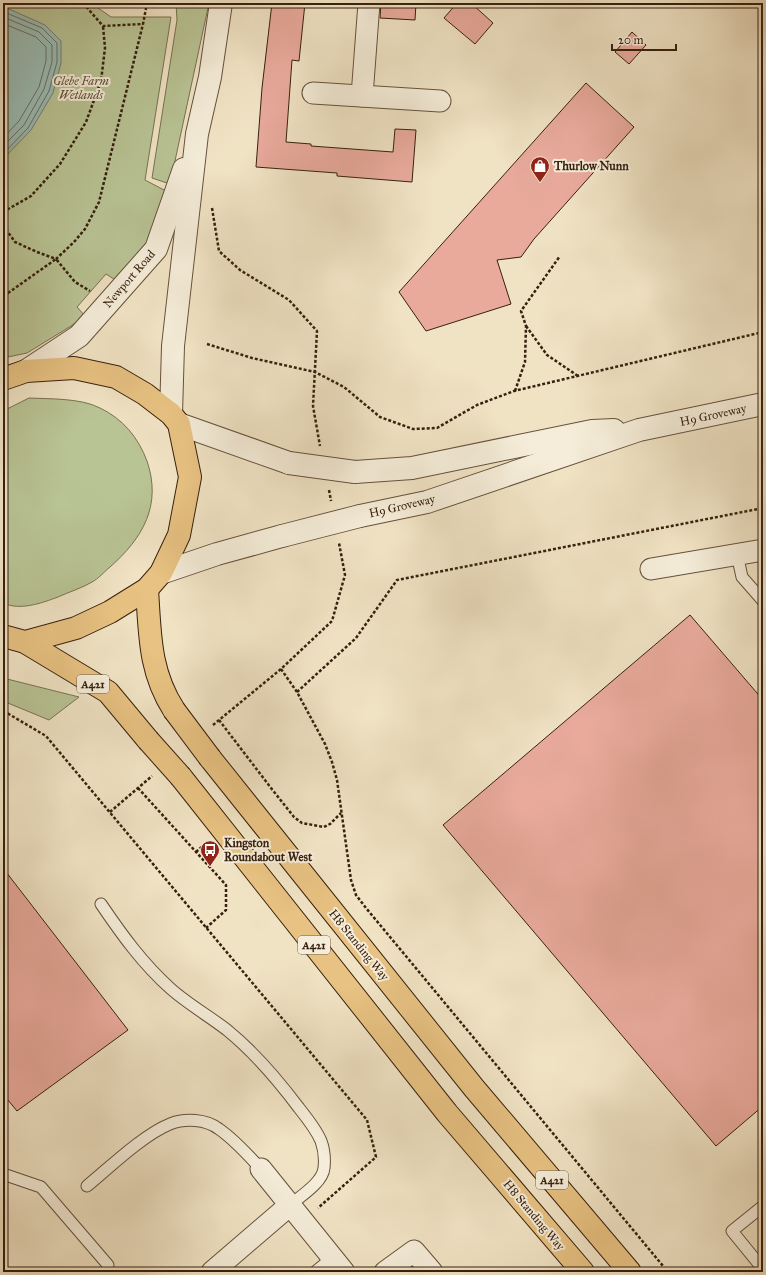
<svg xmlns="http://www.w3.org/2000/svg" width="766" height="1275" font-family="'IM FELL Great Primer',serif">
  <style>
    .green { fill: #b9c495; stroke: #787252 }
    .water { fill: #9abeb7; stroke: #727f74 }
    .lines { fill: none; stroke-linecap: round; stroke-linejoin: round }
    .shore { stroke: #686f63; stroke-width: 1 }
    .building { fill: #e9aa9c; stroke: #37200f }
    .service-casing { stroke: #65513c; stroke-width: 13 }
    .minor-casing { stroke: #65513c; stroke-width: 23 }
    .tertiary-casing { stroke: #65513c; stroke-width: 24 }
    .trunk-casing { stroke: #37200f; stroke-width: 24 }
    .path { stroke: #37200f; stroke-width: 2.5; stroke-dasharray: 3 2; stroke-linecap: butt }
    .service { stroke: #f5edd9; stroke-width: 11 }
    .minor { stroke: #f5edd9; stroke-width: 21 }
    .tertiary { stroke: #f5edd9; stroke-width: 22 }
    .trunk { stroke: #e8c282; stroke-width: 22 }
    .tertiary-bridge-casing { stroke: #65513c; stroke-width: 24; stroke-linecap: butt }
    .trunk-bridge-casing { stroke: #37200f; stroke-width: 24; stroke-linecap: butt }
    .tertiary-bridge { stroke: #f5edd9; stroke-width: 22 }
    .trunk-bridge { stroke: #e8c282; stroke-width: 22 }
    .labels { text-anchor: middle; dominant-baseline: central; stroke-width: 4; stroke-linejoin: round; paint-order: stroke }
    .shield { fill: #f5edd9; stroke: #705e4c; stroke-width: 1 }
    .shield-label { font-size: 11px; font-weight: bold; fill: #37200f }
    .park-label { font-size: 12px; font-style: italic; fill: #5e5137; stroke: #f5edd9 }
    .poi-label { font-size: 12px; font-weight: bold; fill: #37200f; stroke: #f5edd9; text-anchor: start }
    .street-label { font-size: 12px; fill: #37200f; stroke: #f5edd9 }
  </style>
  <rect width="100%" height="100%" fill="#f0e3c4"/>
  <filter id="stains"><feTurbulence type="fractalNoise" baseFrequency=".005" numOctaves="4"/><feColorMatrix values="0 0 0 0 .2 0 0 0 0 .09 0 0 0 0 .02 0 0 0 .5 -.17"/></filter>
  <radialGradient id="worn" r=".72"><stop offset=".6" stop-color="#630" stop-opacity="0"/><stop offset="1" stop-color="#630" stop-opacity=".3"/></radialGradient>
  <g class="green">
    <path d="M 3,3 L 91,3 L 111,17 L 171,17 L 145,180 L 166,191 L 148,247 L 120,283 L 106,274 L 77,307 L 85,316 L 71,326 L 27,353 L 3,358 Z"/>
    <path d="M 176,3 L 209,3 L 170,184 L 152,178 L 177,20 Z"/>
    <path d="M 29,398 C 50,399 81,398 100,408 C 123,419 138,437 147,461 C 162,505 143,538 110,567 C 104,572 98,579 92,582 C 82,588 69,592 58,597 C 42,603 20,611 3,603 L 3,411 Z"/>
    <path d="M 3,678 L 79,697 L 49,720 L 3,701 Z"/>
  </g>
  <path class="water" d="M 9,9 L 45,25 L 61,41 L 61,63 L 53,93 L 31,130 L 3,159 L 3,10 Z"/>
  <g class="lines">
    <g class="shore">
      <path d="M 3,13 L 9,14 L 42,28 L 57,43 L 57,62 L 49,91 L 28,128 L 3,154"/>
      <path d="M 3,18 L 8,19 L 39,32 L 52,45 L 52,62 L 44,89 L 24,125 L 3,146"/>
      <path d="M 3,24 L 7,25 L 36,37 L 46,47 L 46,61 L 39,87 L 19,121 L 3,138"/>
    </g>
  </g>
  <g class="building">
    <path d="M 272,3 L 305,3 L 299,61 L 292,60 L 286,142 L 311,144 L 311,146 L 393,152 L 395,129 L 416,130 L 412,182 L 337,176 L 337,173 L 256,167 L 262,88 Z"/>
    <path d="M 381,3 L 416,3 L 415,20 L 380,18 Z"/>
    <path d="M 457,3 L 471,3 L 493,23 L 475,44 L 444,18 Z"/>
    <path d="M 632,32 L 646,45 L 629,64 L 615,52 Z"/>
    <path d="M 586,83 L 634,127 L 534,239 L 521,257 L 497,260 L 511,304 L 426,331 L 399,292 Z"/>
    <path d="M 690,615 L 763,700 L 763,1106 L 716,1146 L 443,825 Z"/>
    <path d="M 3,868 L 128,1030 L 17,1111 L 3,1094 Z"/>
  </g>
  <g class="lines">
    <g class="service-casing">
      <g id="service">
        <path d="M 737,554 L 742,577 L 763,601"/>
        <path d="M 101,904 C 122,935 143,964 171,989 C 188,1004 209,1016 227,1030 C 254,1052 278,1080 299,1108 C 307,1118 316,1129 321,1141 C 324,1149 325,1159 324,1168 C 323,1182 301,1196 290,1205"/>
        <path d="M 3,1174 L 41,1187 L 108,1265"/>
        <path d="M 87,1186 C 110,1167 143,1135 170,1124 C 185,1118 206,1119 219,1129 C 235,1140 248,1155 261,1169"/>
        <path d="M 763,1206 L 732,1231 L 763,1269"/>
        <path d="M 315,1272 L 332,1258"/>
      </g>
    </g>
    <g class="minor-casing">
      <g id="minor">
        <path d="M 313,93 L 440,101"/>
        <path d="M 362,96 L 369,3"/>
        <path d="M 651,569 L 763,550"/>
        <path d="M 261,1169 L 344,1272"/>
        <path d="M 212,1272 L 290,1205"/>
        <path d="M 385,1272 L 414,1251 L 432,1272"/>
      </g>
    </g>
    <g class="tertiary-casing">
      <g id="tertiary">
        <path d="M 26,371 L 79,336 L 156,249 L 184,169"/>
        <path d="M 171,414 L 173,346 L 197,134 L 210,77 L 221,3"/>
        <path d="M 179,424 L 289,463"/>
        <path d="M 355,472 L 412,468 L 592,431 L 614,430"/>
        <path d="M 360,516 L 427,502 L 639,430 L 763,404"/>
        <path d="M 161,573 L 217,554 L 282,536"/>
      </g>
    </g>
    <g class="trunk-casing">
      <g id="trunk">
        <path d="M 3,379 L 26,371 L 74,368 L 116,377 L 145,394 L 171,414 L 179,424 L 190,477 L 179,535 L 161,573 L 147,589 L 110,612 L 76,628 L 25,642 L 3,636"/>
        <path d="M 147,589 C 150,634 149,671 174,710"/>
        <path d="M 25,642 L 108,692 L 148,740"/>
        <path d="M 210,758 L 474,1088 L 630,1272"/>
        <path d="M 181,777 L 447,1113 L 583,1272"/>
      </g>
    </g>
    <g class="path">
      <path d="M 83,3 L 103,26 L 143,24"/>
      <path d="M 212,208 L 219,251 L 240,270 L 289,300 L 317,331 L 313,406 L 320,446"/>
      <path d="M 3,212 L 31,196 L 60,164 L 86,122 L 101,81 L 105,48 L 103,26"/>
      <path d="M 3,225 L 15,242 L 37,252 L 56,259 L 74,242 L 85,229 L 99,202 L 143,24 L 147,3"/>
      <path d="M 3,294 L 8,293 L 56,259 L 75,282 L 90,291"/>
      <path d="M 526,326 L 547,355 L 578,376"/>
      <path d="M 207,344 L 252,358 L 315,372 L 344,387 L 380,417 L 413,429 L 437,428 L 477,405 L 514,391 L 763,332"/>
      <path d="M 515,391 L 525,362 L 526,326 L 521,311 L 560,256"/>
      <path d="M 329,490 L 331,501"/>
      <path d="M 281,669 L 297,692 L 325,744 L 332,762 L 337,780 L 351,880 L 356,895 L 366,908 L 668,1272"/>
      <path d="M 297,692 L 356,638 L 397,580 L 763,508"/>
      <path d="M 3,712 L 7,713 L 46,736 L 367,1120 L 376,1157 L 318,1208"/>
      <path d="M 219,720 L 271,788 L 294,817 L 302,823 L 324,827 L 330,824 L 341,813"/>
      <path d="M 213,725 L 281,669 L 332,621 L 345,575 L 339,543"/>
      <path d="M 138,788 L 226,885 L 226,910 L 206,928"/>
      <path d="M 110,812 L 152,776"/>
      <path d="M 196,852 L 206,843"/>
    </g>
    <use href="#service" class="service"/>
    <use href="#minor" class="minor"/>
    <use href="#tertiary" class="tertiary"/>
    <use href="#trunk" class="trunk"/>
    <g class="tertiary-bridge-casing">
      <g id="tertiary-bridge">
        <path d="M 289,463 L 355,472"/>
        <path d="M 282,536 L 360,516"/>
      </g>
    </g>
    <g class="trunk-bridge-casing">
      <g id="trunk-bridge">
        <path d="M 174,710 L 210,758"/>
        <path d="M 148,740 L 181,777"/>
      </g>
    </g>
    <use href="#tertiary-bridge" class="tertiary-bridge"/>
    <use href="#trunk-bridge" class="trunk-bridge"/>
  </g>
  <defs>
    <g id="shop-pin" transform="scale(1)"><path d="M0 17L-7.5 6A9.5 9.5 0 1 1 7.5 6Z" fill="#8f2418" stroke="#f5edd9"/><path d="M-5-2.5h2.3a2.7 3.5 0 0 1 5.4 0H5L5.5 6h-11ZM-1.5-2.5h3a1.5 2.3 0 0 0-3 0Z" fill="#fff"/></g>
    <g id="bus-pin" transform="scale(1)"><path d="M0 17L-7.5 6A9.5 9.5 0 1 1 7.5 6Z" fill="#8f2418" stroke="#f5edd9"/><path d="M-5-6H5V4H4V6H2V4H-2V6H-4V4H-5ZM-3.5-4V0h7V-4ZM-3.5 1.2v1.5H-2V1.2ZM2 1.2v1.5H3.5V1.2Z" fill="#fff"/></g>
  </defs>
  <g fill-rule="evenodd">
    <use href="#shop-pin" x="540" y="166"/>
    <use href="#bus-pin" x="210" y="850"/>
  </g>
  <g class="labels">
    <g class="shield">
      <rect x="77" y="675" width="32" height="18" rx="3"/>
      <rect x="298" y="936" width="32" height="18" rx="3"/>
      <rect x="536" y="1171" width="32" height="18" rx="3"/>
    </g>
    <g class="shield-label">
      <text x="93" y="684">A421</text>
      <text x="314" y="945">A421</text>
      <text x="552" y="1180">A421</text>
    </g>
    <g class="park-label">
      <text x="81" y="81">Glebe Farm<tspan x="81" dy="14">Wetlands</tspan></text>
    </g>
    <g class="poi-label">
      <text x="554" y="166">Thurlow Nunn</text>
      <text x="224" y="843">Kingston<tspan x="224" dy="14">Roundabout West</tspan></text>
    </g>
    <g class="street-label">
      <text transform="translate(129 279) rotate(-49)">Newport Road</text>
      <text transform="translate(713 415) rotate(-12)">H9 Groveway</text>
      <text transform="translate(402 506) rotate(-13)">H9 Groveway</text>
      <text transform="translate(359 945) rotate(51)">H8 Standing Way</text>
      <text transform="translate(534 1215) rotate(50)">H8 Standing Way</text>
    </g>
  </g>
  <rect width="766" height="1275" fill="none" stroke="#f0e3c4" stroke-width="16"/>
  <rect x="4" y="4" width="758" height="1267" fill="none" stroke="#37200f" stroke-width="2"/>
  <rect x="8" y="8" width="750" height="1259" fill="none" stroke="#37200f"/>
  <path d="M612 44v6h64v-6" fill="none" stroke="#37200f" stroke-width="2"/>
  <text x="618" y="44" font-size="12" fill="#37200f" stroke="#f5edd9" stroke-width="3" paint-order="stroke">20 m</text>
  <rect width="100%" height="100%" filter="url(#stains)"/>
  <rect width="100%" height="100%" fill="url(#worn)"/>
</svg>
